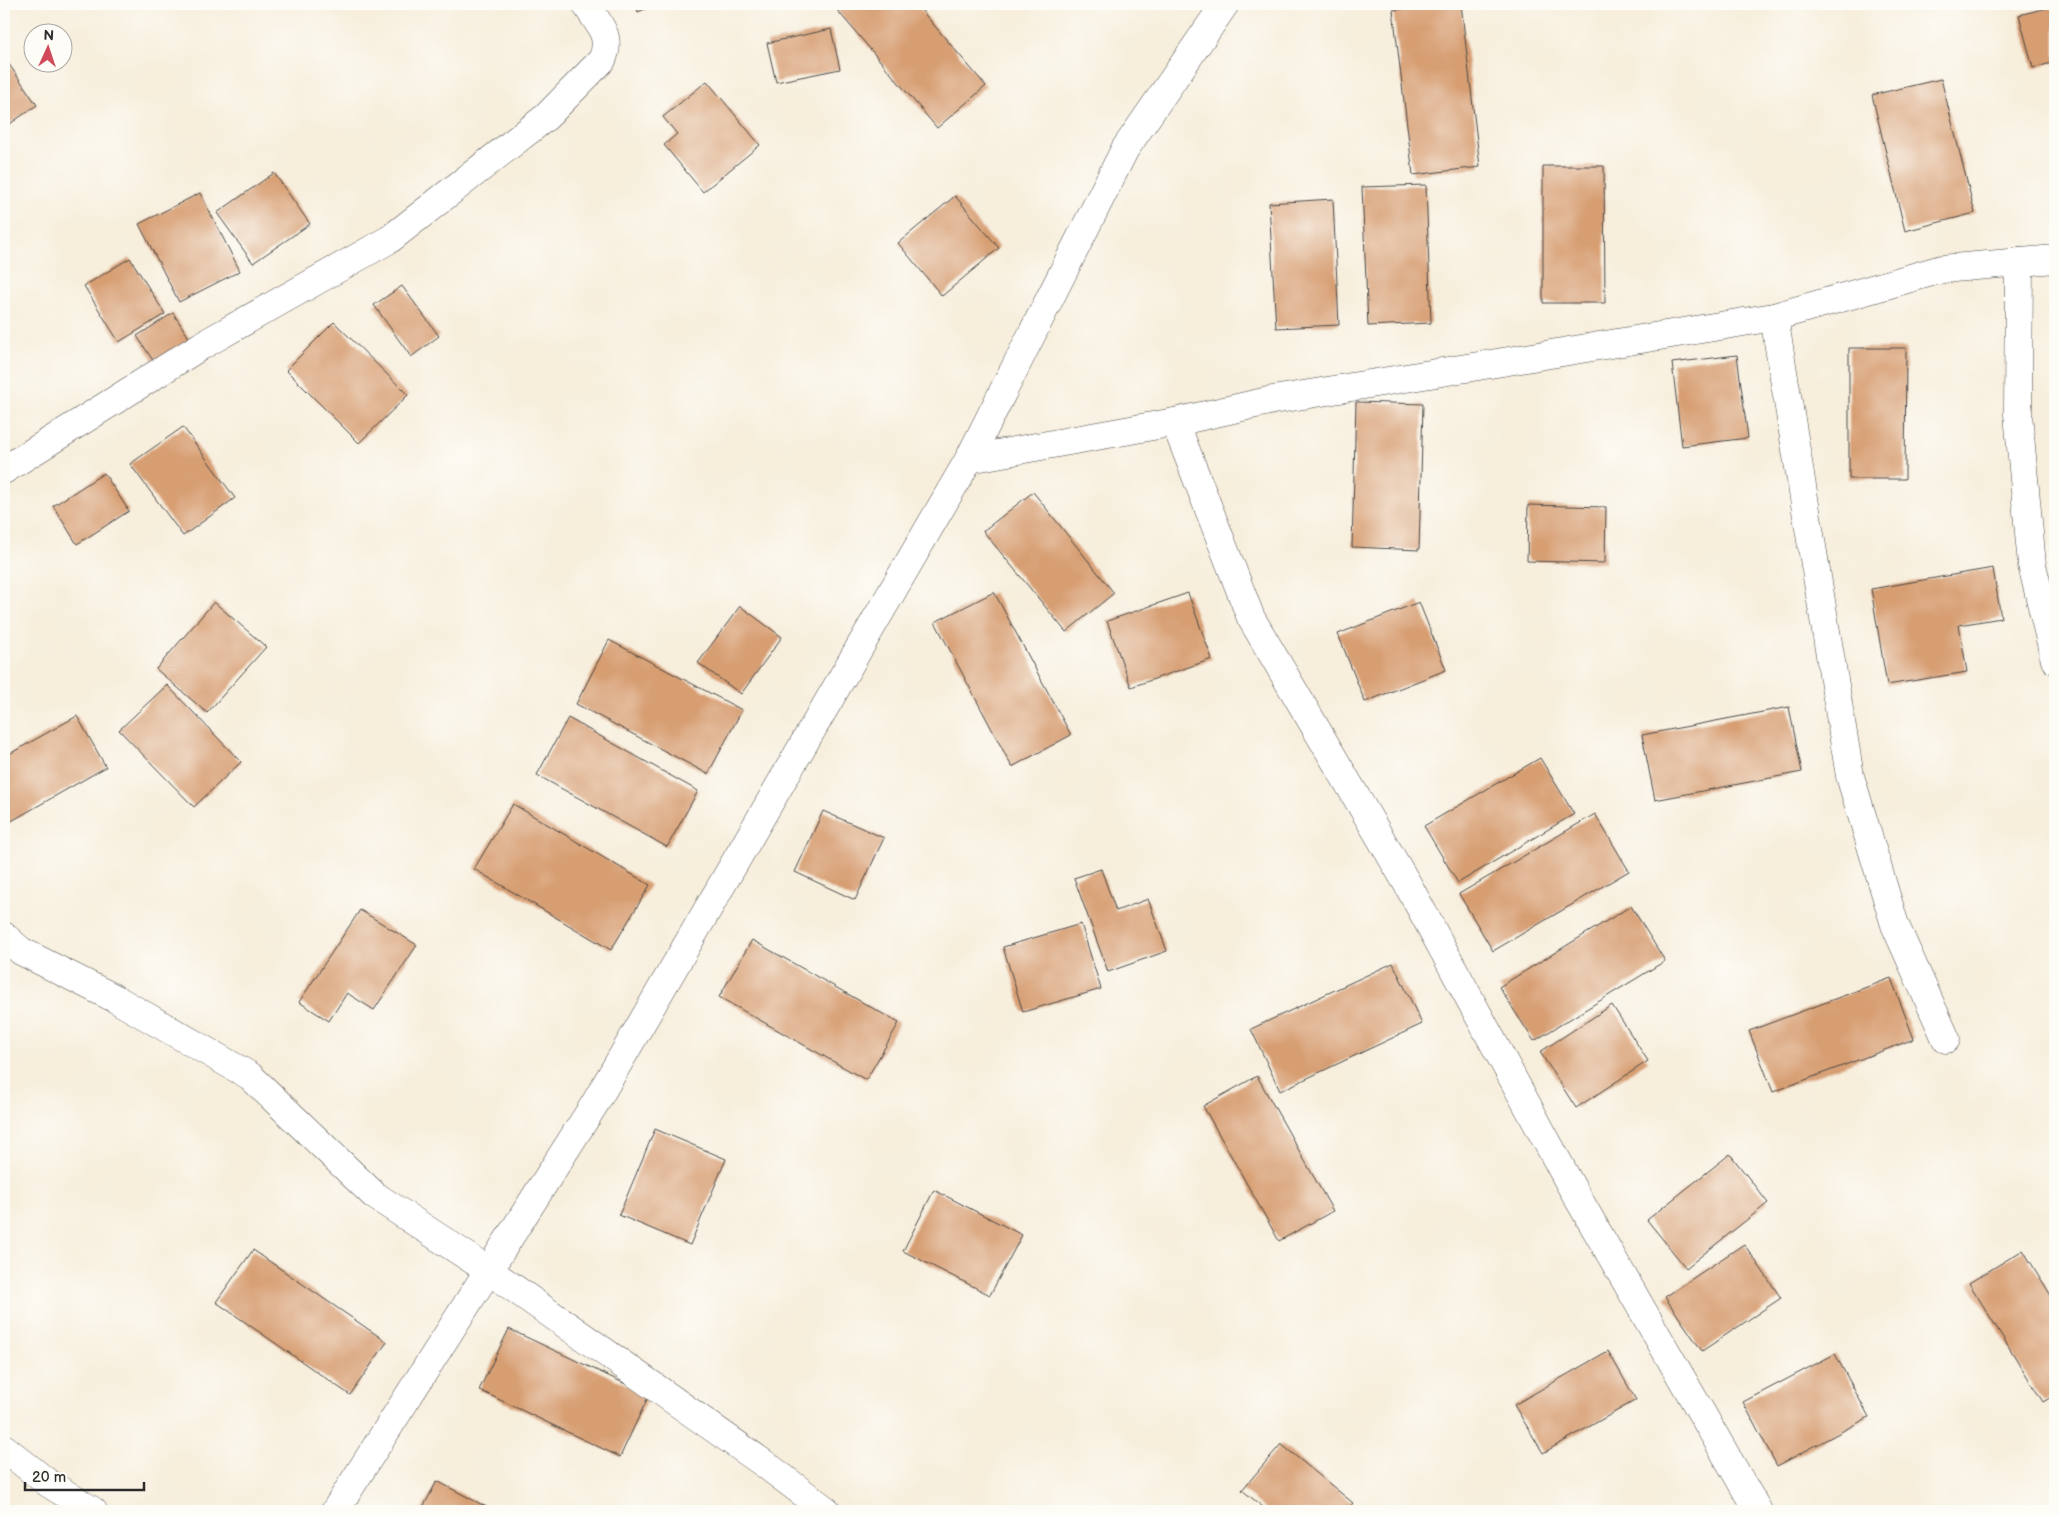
<svg xmlns="http://www.w3.org/2000/svg" width="2059" height="1515" font-family="'Balsamiq Sans',sans-serif">
  <style>
    .building { fill: #d79e72 }
    .lines { fill: none; stroke-linecap: round; stroke-linejoin: round }
    .street-casing { stroke: #4a4846; stroke-width: 29 }
    .street { stroke: #fff; stroke-width: 28 }
  </style>
  <rect width="100%" height="100%" fill="#fdfcf7"/>
  <filter id="ink" filterUnits="userSpaceOnUse"><feTurbulence type="fractalNoise" baseFrequency=".02" numOctaves="2"/><feDisplacementMap in="SourceGraphic" scale="10" xChannelSelector="R" yChannelSelector="G"/><feConvolveMatrix kernelMatrix="1 2 1 2 8 2 1 2 1" color-interpolation-filters="sRGB"/></filter>
  <filter id="wash" filterUnits="userSpaceOnUse"><feTurbulence type="fractalNoise" baseFrequency=".0096" numOctaves="4" result="noise"/><feDisplacementMap in="SourceGraphic" scale="20" xChannelSelector="R" yChannelSelector="G"/><feGaussianBlur stdDeviation="1.12" result="paint"/><feColorMatrix in="noise" values="0 0 0 0 0 0 0 0 0 0 0 0 0 0 0 0 0 1.4 0 .05"/><feComposite in="paint" operator="in"/></filter>
  <g filter="url(#wash)">
    <rect width="100%" height="100%" fill="#f7eedc"/>
    <g id="blocks">
      <g class="building">
        <path d="M 635,4 L 656,4 L 638,12 Z"/>
        <path d="M 832,4 L 916,4 L 986,86 L 937,128 Z"/>
        <path d="M 1446,4 L 1461,4 L 1480,167 L 1413,175 L 1393,10 Z"/>
        <path d="M 1927,4 L 1949,4 L 1949,5 L 1927,7 Z"/>
        <path d="M 2055,6 L 2055,62 L 2033,68 L 2019,15 Z"/>
        <path d="M 831,29 L 840,69 L 776,82 L 767,43 Z"/>
        <path d="M 4,57 L 37,105 L 4,128 Z"/>
        <path d="M 1941,79 L 1975,213 L 1905,231 L 1872,95 Z"/>
        <path d="M 707,81 L 760,145 L 703,192 L 664,145 L 677,134 L 663,117 Z"/>
        <path d="M 1543,166 L 1604,166 L 1605,303 L 1543,303 Z"/>
        <path d="M 274,173 L 310,224 L 253,263 L 217,213 Z"/>
        <path d="M 1426,185 L 1431,323 L 1368,326 L 1362,187 Z"/>
        <path d="M 200,193 L 240,271 L 179,302 L 139,224 Z"/>
        <path d="M 955,196 L 999,248 L 942,296 L 898,243 Z"/>
        <path d="M 1333,199 L 1339,325 L 1276,328 L 1269,203 Z"/>
        <path d="M 130,258 L 165,314 L 119,342 L 84,286 Z"/>
        <path d="M 402,286 L 439,336 L 411,357 L 374,305 Z"/>
        <path d="M 173,313 L 190,339 L 154,362 L 137,336 Z"/>
        <path d="M 334,322 L 408,395 L 359,443 L 286,370 Z"/>
        <path d="M 1849,348 L 1906,348 L 1905,479 L 1849,479 Z"/>
        <path d="M 1737,355 L 1748,438 L 1682,446 L 1672,363 Z"/>
        <path d="M 1356,402 L 1423,404 L 1419,550 L 1352,547 Z"/>
        <path d="M 183,427 L 235,498 L 183,536 L 130,464 Z"/>
        <path d="M 104,473 L 129,511 L 77,544 L 53,506 Z"/>
        <path d="M 1033,492 L 1114,593 L 1066,632 L 983,531 Z"/>
        <path d="M 1528,505 L 1606,507 L 1605,563 L 1527,561 Z"/>
        <path d="M 1993,568 L 2001,618 L 1959,625 L 1967,672 L 1887,685 L 1871,589 Z"/>
        <path d="M 994,592 L 1071,735 L 1012,767 L 935,622 Z"/>
        <path d="M 1188,593 L 1212,659 L 1131,687 L 1107,621 Z"/>
        <path d="M 214,602 L 266,647 L 207,713 L 156,669 Z"/>
        <path d="M 1419,602 L 1446,670 L 1365,702 L 1338,634 Z"/>
        <path d="M 740,606 L 782,637 L 741,694 L 698,663 Z"/>
        <path d="M 609,640 L 742,710 L 708,774 L 576,704 Z"/>
        <path d="M 167,685 L 241,762 L 194,807 L 119,730 Z"/>
        <path d="M 1789,707 L 1802,772 L 1655,800 L 1642,735 Z"/>
        <path d="M 77,716 L 106,767 L 8,823 L 4,816 L 4,757 Z"/>
        <path d="M 568,718 L 698,791 L 667,847 L 537,775 Z"/>
        <path d="M 1540,758 L 1574,814 L 1458,883 L 1424,826 Z"/>
        <path d="M 513,804 L 650,885 L 611,950 L 474,869 Z"/>
        <path d="M 823,811 L 884,838 L 855,900 L 795,872 Z"/>
        <path d="M 1595,814 L 1629,871 L 1493,951 L 1459,894 Z"/>
        <path d="M 1101,869 L 1116,911 L 1148,899 L 1167,951 L 1108,972 L 1074,878 Z"/>
        <path d="M 1631,906 L 1665,961 L 1534,1041 L 1499,987 Z"/>
        <path d="M 360,910 L 417,945 L 374,1010 L 347,993 L 329,1021 L 299,1002 Z"/>
        <path d="M 1081,924 L 1101,989 L 1023,1012 L 1003,947 Z"/>
        <path d="M 752,940 L 899,1023 L 866,1080 L 719,997 Z"/>
        <path d="M 1393,963 L 1422,1024 L 1280,1091 L 1251,1029 Z"/>
        <path d="M 1891,978 L 1914,1039 L 1773,1092 L 1749,1031 Z"/>
        <path d="M 1612,1005 L 1648,1061 L 1576,1108 L 1540,1052 Z"/>
        <path d="M 1257,1076 L 1333,1211 L 1279,1241 L 1203,1106 Z"/>
        <path d="M 655,1129 L 726,1159 L 690,1245 L 619,1215 Z"/>
        <path d="M 1730,1154 L 1768,1203 L 1686,1268 L 1647,1220 Z"/>
        <path d="M 934,1190 L 1022,1235 L 990,1295 L 903,1251 Z"/>
        <path d="M 1744,1244 L 1781,1298 L 1702,1351 L 1665,1297 Z"/>
        <path d="M 253,1250 L 387,1342 L 350,1395 L 216,1302 Z"/>
        <path d="M 2023,1250 L 2055,1302 L 2055,1395 L 2043,1402 L 1969,1283 Z"/>
        <path d="M 509,1329 L 649,1395 L 620,1457 L 479,1390 Z"/>
        <path d="M 1608,1351 L 1636,1400 L 1543,1453 L 1514,1405 Z"/>
        <path d="M 1835,1354 L 1869,1417 L 1777,1466 L 1743,1402 Z"/>
        <path d="M 1281,1444 L 1353,1503 L 1346,1511 L 1268,1511 L 1242,1490 Z"/>
        <path d="M 4,1460 L 11,1464 L 4,1478 Z"/>
        <path d="M 437,1481 L 494,1511 L 421,1511 Z"/>
      </g>
    </g>
  </g>
  <g filter="url(#ink)">
    <use href="#blocks" fill-opacity="0" stroke="#4a4846" stroke-width="1"/>
    <g class="lines">
      <g class="street-casing">
        <g id="street">
          <path d="M 2019,262 L 2018,414 L 2032,565 L 2055,660"/>
          <path d="M 1774,317 L 1850,776 L 1895,925 L 1946,1039"/>
          <path d="M 1175,422 L 1251,618 L 1408,885 L 1571,1186 L 1758,1511"/>
          <path d="M 969,459 L 1175,422 L 1273,400 L 1774,317 L 1942,269 L 2055,259"/>
          <path d="M 4,470 L 201,346 L 390,239 L 546,117 L 602,60 C 613,36 598,24 586,4"/>
          <path d="M 4,936 L 21,951 L 116,999 L 250,1076 L 374,1195 L 488,1270 L 766,1465 L 827,1511"/>
          <path d="M 4,1448 L 48,1483 L 93,1511"/>
          <path d="M 335,1511 L 594,1105 L 969,459 L 1125,149 L 1225,4"/>
        </g>
      </g>
      <use href="#street" class="street"/>
    </g>
  </g>
  <rect width="2059" height="1515" fill="none" stroke="#fdfcf7" stroke-width="20"/>
  <g transform="translate(48 48) rotate(3)"><circle r="24" fill="#fdfcf7" stroke="#a9a8a5"/>
  <path d="M0-4L9 19L0 12L-9 19Z" fill="#d1495b"/>
  <text y="-8" font-size="14" font-weight="bold" text-anchor="middle" fill="#2b2b2b">N</text>
  </g>
  <path d="M25 1482v8h119v-8" fill="none" stroke="#2b2b2b" stroke-width="2.5"/>
  <text x="32" y="1482" font-size="15" fill="#2b2b2b" stroke="#fdfcf7" stroke-width="4" paint-order="stroke">20 m</text>
</svg>
